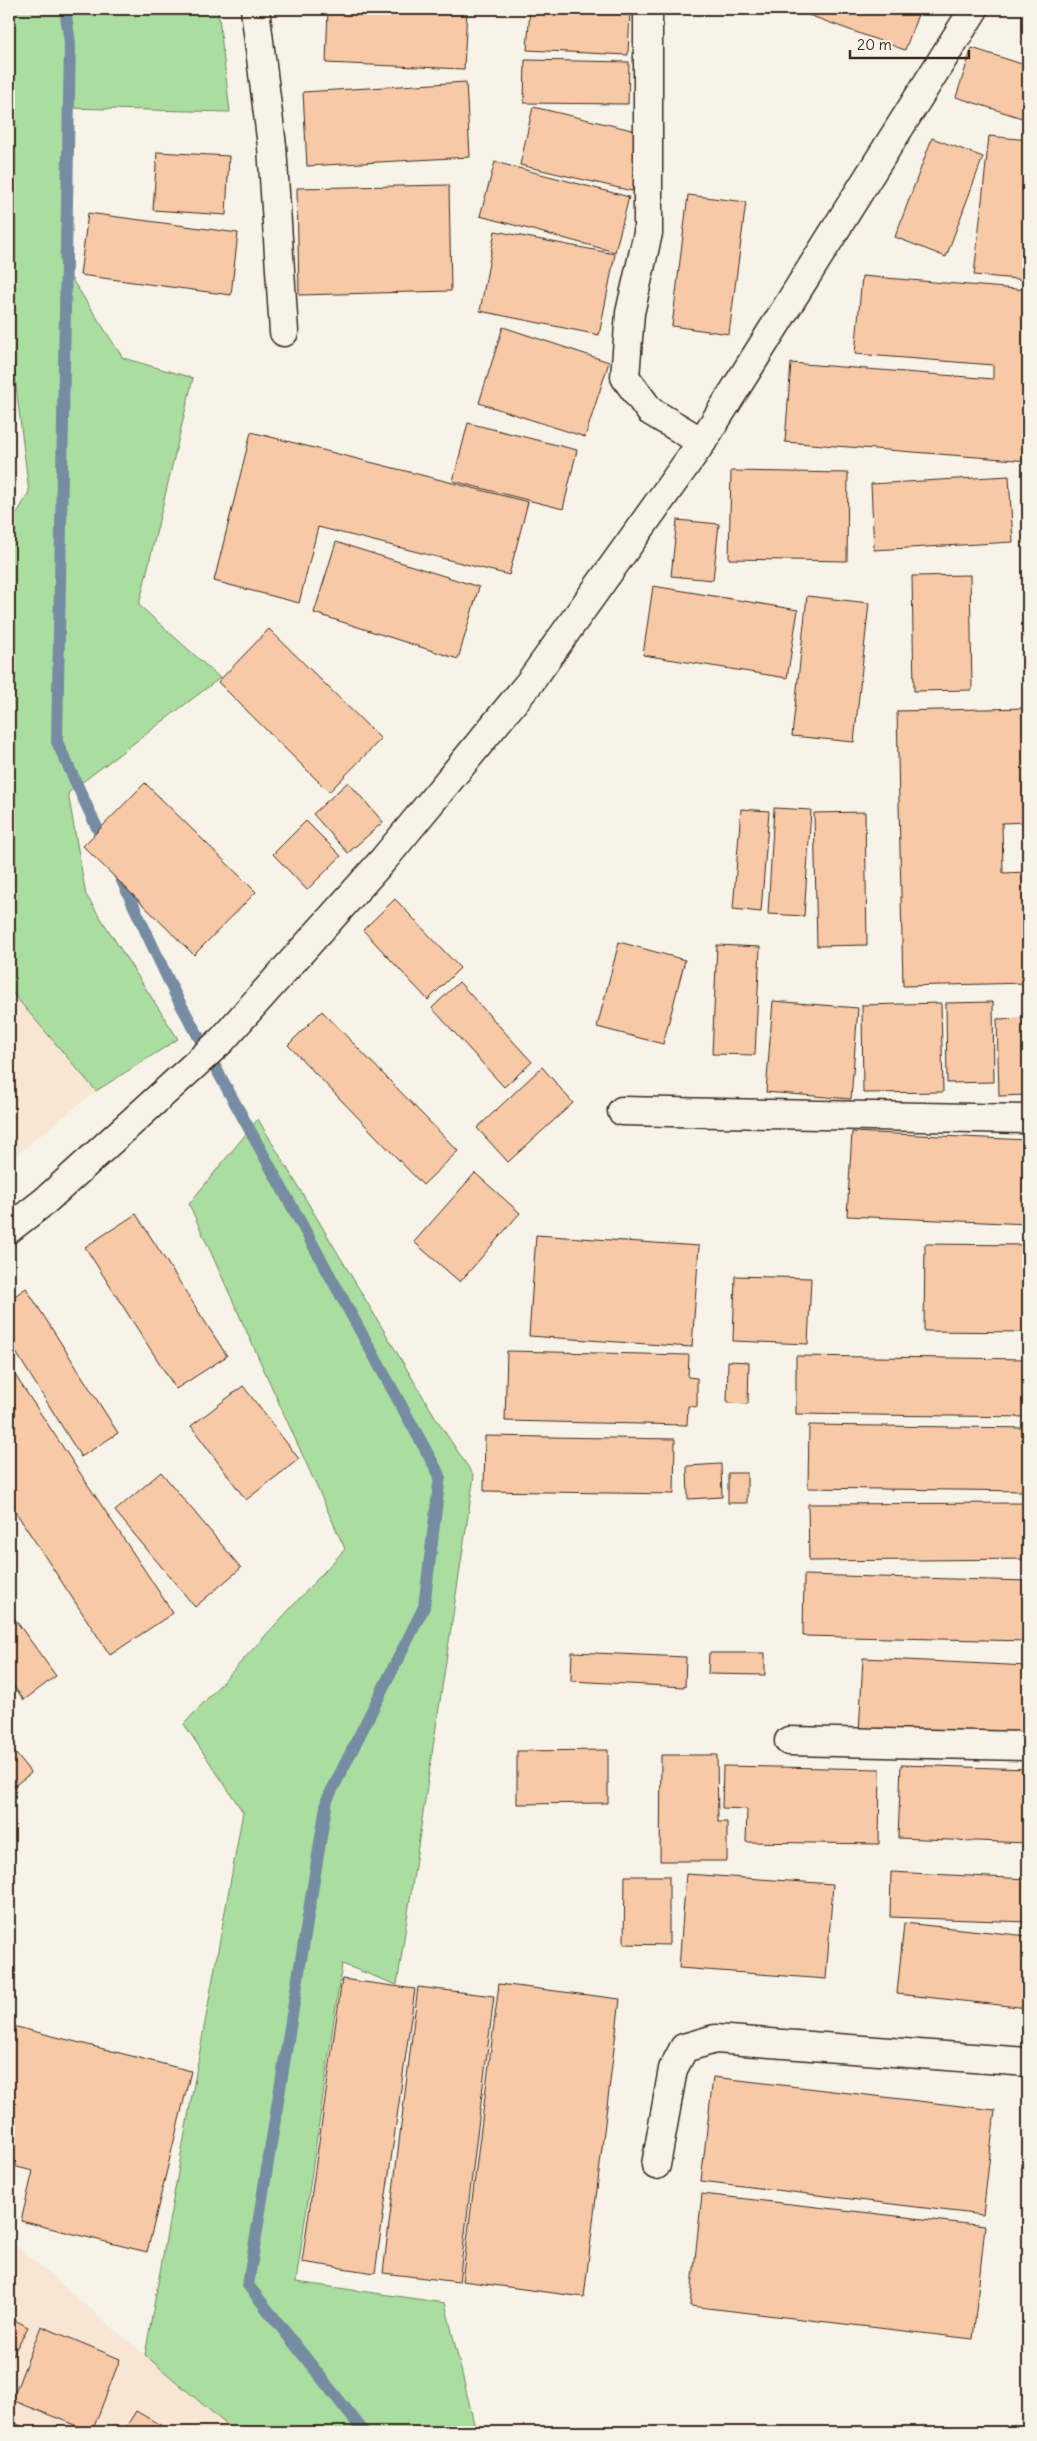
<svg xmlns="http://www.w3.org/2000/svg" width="1037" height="2441" font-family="Delius,sans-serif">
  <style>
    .built { fill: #f7e6d4 }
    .green { fill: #aadea0; stroke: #72845f }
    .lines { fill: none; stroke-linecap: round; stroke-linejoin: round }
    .stream { stroke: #768ca2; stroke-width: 12 }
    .building { fill: #f8c9a7; stroke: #3b2a1e }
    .minor-casing { stroke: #3b2a1e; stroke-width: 31 }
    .minor { stroke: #f7f3e8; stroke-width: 28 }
  </style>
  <rect width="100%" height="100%" fill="#f7f3e8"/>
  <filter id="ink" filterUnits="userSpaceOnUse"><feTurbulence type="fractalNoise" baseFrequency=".02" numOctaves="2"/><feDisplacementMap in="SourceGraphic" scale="10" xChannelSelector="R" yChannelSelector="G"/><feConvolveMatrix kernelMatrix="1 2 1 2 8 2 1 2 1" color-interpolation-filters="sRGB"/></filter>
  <g filter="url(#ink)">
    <g class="built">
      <path d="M 9,989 L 96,1091 L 9,1160 Z"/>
      <path d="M 9,2240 L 145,2355 L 235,2432 L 9,2432 Z"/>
    </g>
    <g class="green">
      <path d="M 9,9 L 218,9 L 230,112 L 66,108 L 60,261 L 123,358 L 193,378 L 139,605 L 220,678 L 68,793 L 86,895 L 178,1039 L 96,1091 L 9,989 L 9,528 L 29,492 L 9,329 Z"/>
      <path d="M 258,1119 L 437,1420 L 474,1476 L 397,1985 L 342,1964 L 296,2282 L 445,2303 L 476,2432 L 235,2432 L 145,2355 L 243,1812 L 184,1724 L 345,1549 L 189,1204 Z"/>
    </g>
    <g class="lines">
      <g class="stream">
        <path d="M 65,9 L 70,43 L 57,742 L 105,845"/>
        <path d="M 118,872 L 174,992 L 440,1476 L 424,1607 L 327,1800 L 248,2285 L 364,2432"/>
      </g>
    </g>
    <g class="building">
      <path d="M 328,9 L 467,9 L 464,69 L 326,63 Z"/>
      <path d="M 530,9 L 630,11 L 628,55 L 527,50 Z"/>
      <path d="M 792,9 L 920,9 L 905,50 Z"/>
      <path d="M 972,48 L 1028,66 L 1028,120 L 956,97 Z"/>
      <path d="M 525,60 L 629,62 L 628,104 L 524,103 Z"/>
      <path d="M 466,82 L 470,157 L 307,166 L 303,92 Z"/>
      <path d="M 533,107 L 645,133 L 632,191 L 520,165 Z"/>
      <path d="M 989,136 L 1028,140 L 1028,280 L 974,275 Z"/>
      <path d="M 932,138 L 983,157 L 946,257 L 895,237 Z"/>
      <path d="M 157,152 L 229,156 L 226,215 L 153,210 Z"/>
      <path d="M 495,162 L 629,197 L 615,252 L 480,216 Z"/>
      <path d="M 449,185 L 451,291 L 299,295 L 297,188 Z"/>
      <path d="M 688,195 L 746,202 L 729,334 L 672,326 Z"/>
      <path d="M 88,213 L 238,233 L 231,295 L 80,275 Z"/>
      <path d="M 495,231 L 615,254 L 599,335 L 480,311 Z"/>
      <path d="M 862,276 L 1028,290 L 1028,461 L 785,442 L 791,363 L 993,379 L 993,365 L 855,354 Z"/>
      <path d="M 503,327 L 609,362 L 585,437 L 479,403 Z"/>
      <path d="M 468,423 L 577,450 L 563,509 L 453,481 Z"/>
      <path d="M 251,432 L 528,502 L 509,575 L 318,527 L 299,603 L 214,581 Z"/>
      <path d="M 731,471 L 848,473 L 847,561 L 729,559 Z"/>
      <path d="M 1009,476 L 1013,542 L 874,550 L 871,484 Z"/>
      <path d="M 677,520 L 719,524 L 713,580 L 671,576 Z"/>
      <path d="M 336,542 L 479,587 L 458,659 L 314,613 Z"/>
      <path d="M 970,575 L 972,690 L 914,691 L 912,576 Z"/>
      <path d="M 653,586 L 798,610 L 787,678 L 643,655 Z"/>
      <path d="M 807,596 L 869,603 L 854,742 L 792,736 Z"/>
      <path d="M 269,629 L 381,739 L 329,792 L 218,682 Z"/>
      <path d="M 1028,708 L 1028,822 L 1002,823 L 1003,873 L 1028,872 L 1028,983 L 903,986 L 897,711 Z"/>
      <path d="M 348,782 L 383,822 L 348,853 L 313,814 Z"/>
      <path d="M 145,783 L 256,892 L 194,955 L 83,846 Z"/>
      <path d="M 774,808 L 811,810 L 804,916 L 768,914 Z"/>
      <path d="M 741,809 L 769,811 L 761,912 L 733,909 Z"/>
      <path d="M 865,812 L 867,945 L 817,946 L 814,813 Z"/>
      <path d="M 306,821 L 341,856 L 307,890 L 273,854 Z"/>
      <path d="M 395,899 L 460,968 L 428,1000 L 363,930 Z"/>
      <path d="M 619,942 L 685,960 L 663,1044 L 597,1027 Z"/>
      <path d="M 717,945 L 760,947 L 755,1055 L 712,1054 Z"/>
      <path d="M 459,982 L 532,1062 L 504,1087 L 432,1008 Z"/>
      <path d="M 773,1001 L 858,1008 L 851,1099 L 766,1092 Z"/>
      <path d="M 993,1002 L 994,1082 L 947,1083 L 946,1003 Z"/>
      <path d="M 941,1003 L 943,1092 L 863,1093 L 862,1005 Z"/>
      <path d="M 322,1011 L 458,1151 L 423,1185 L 288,1045 Z"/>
      <path d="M 1028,1018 L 1028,1095 L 999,1096 L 997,1019 Z"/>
      <path d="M 542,1067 L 573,1103 L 508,1162 L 477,1128 Z"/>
      <path d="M 852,1132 L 1028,1140 L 1028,1224 L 847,1216 Z"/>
      <path d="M 475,1173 L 520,1213 L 460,1282 L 414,1242 Z"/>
      <path d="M 136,1214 L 227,1356 L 176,1389 L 85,1247 Z"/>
      <path d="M 536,1235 L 699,1246 L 692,1347 L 529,1336 Z"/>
      <path d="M 925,1244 L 1028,1245 L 1028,1332 L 924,1331 Z"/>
      <path d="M 735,1276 L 811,1278 L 808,1344 L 733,1341 Z"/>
      <path d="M 26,1288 L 118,1433 L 81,1457 L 9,1341 L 9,1300 Z"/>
      <path d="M 507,1351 L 689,1355 L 688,1377 L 697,1378 L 697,1407 L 688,1406 L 687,1425 L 505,1421 Z"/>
      <path d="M 796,1356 L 1028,1359 L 1028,1417 L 796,1414 Z"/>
      <path d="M 728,1361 L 749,1362 L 748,1404 L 727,1403 Z"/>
      <path d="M 9,1366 L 173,1613 L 110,1655 L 9,1502 Z"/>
      <path d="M 243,1386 L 299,1459 L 246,1500 L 191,1426 Z"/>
      <path d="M 809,1425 L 1028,1428 L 1028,1491 L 808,1488 Z"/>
      <path d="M 485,1436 L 675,1439 L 674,1494 L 484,1491 Z"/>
      <path d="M 721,1464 L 722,1497 L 688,1499 L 687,1466 Z"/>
      <path d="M 161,1472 L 241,1568 L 195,1607 L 115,1511 Z"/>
      <rect x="728" y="1473" width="19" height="30"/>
      <path d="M 1028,1503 L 1028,1559 L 809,1561 L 808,1504 Z"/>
      <path d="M 804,1575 L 1028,1581 L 1028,1641 L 803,1636 Z"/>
      <path d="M 9,1611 L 56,1676 L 24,1700 L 9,1680 Z"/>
      <path d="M 572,1652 L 686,1657 L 685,1687 L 571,1681 Z"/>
      <path d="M 709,1653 L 765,1653 L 765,1675 L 708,1674 Z"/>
      <path d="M 863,1658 L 1028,1666 L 1028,1743 L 859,1734 Z"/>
      <path d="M 9,1745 L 31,1773 L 9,1790 Z"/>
      <path d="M 608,1750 L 608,1803 L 517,1804 L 517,1751 Z"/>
      <path d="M 661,1755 L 717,1755 L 718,1822 L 727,1822 L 727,1861 L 660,1861 Z"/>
      <path d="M 901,1765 L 1028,1769 L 1028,1843 L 898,1838 Z"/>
      <path d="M 723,1766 L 880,1769 L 879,1844 L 746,1842 L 747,1809 L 722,1808 Z"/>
      <path d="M 891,1872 L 1028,1879 L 1028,1922 L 890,1917 Z"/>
      <path d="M 686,1874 L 833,1884 L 826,1979 L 679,1968 Z"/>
      <path d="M 625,1876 L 669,1876 L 669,1945 L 624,1944 Z"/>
      <path d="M 904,1923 L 1028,1936 L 1028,2008 L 897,1994 Z"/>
      <path d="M 342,1979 L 415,1989 L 375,2273 L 302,2262 Z"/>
      <path d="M 499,1984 L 620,1999 L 584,2297 L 462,2281 Z"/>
      <path d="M 418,1987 L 494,1996 L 459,2282 L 383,2273 Z"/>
      <path d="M 9,2025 L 191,2071 L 147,2252 L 21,2221 L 33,2171 L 9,2165 Z"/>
      <path d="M 713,2077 L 995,2110 L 983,2215 L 701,2181 Z"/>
      <path d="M 702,2194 L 985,2226 L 973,2339 L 690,2306 Z"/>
      <path d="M 9,2317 L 28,2327 L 9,2362 Z"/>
      <path d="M 41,2326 L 120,2359 L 92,2432 L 12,2400 Z"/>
      <path d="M 136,2411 L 172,2432 L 123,2432 Z"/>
      <path d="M 9,2419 L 31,2432 L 9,2432 Z"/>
    </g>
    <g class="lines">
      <g class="minor-casing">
        <g id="minor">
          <path d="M 255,9 L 272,146 L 284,332"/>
          <path d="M 648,9 L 648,233 L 630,313 L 625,377 L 650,411 L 702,442"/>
          <path d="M 622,1111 L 1028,1119"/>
          <path d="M 9,1229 L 45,1201 L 222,1040 L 384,859 L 530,682 L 702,442 L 974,9"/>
          <path d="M 789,1741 L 1028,1746"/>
          <path d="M 656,2165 L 673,2069 L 684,2048 L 715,2039 L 1028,2062"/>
        </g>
      </g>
      <use href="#minor" class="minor"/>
    </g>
  </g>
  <rect width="1037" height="2441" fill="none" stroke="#f7f3e8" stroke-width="30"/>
  <rect x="15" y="15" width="1007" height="2411" fill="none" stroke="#3b2a1e" stroke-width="2" filter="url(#ink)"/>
  <path d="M850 50v8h119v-8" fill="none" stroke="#3b2a1e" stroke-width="2.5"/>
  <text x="857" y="50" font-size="15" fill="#3b2a1e" stroke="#f7f3e8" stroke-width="4" paint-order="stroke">20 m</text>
</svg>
